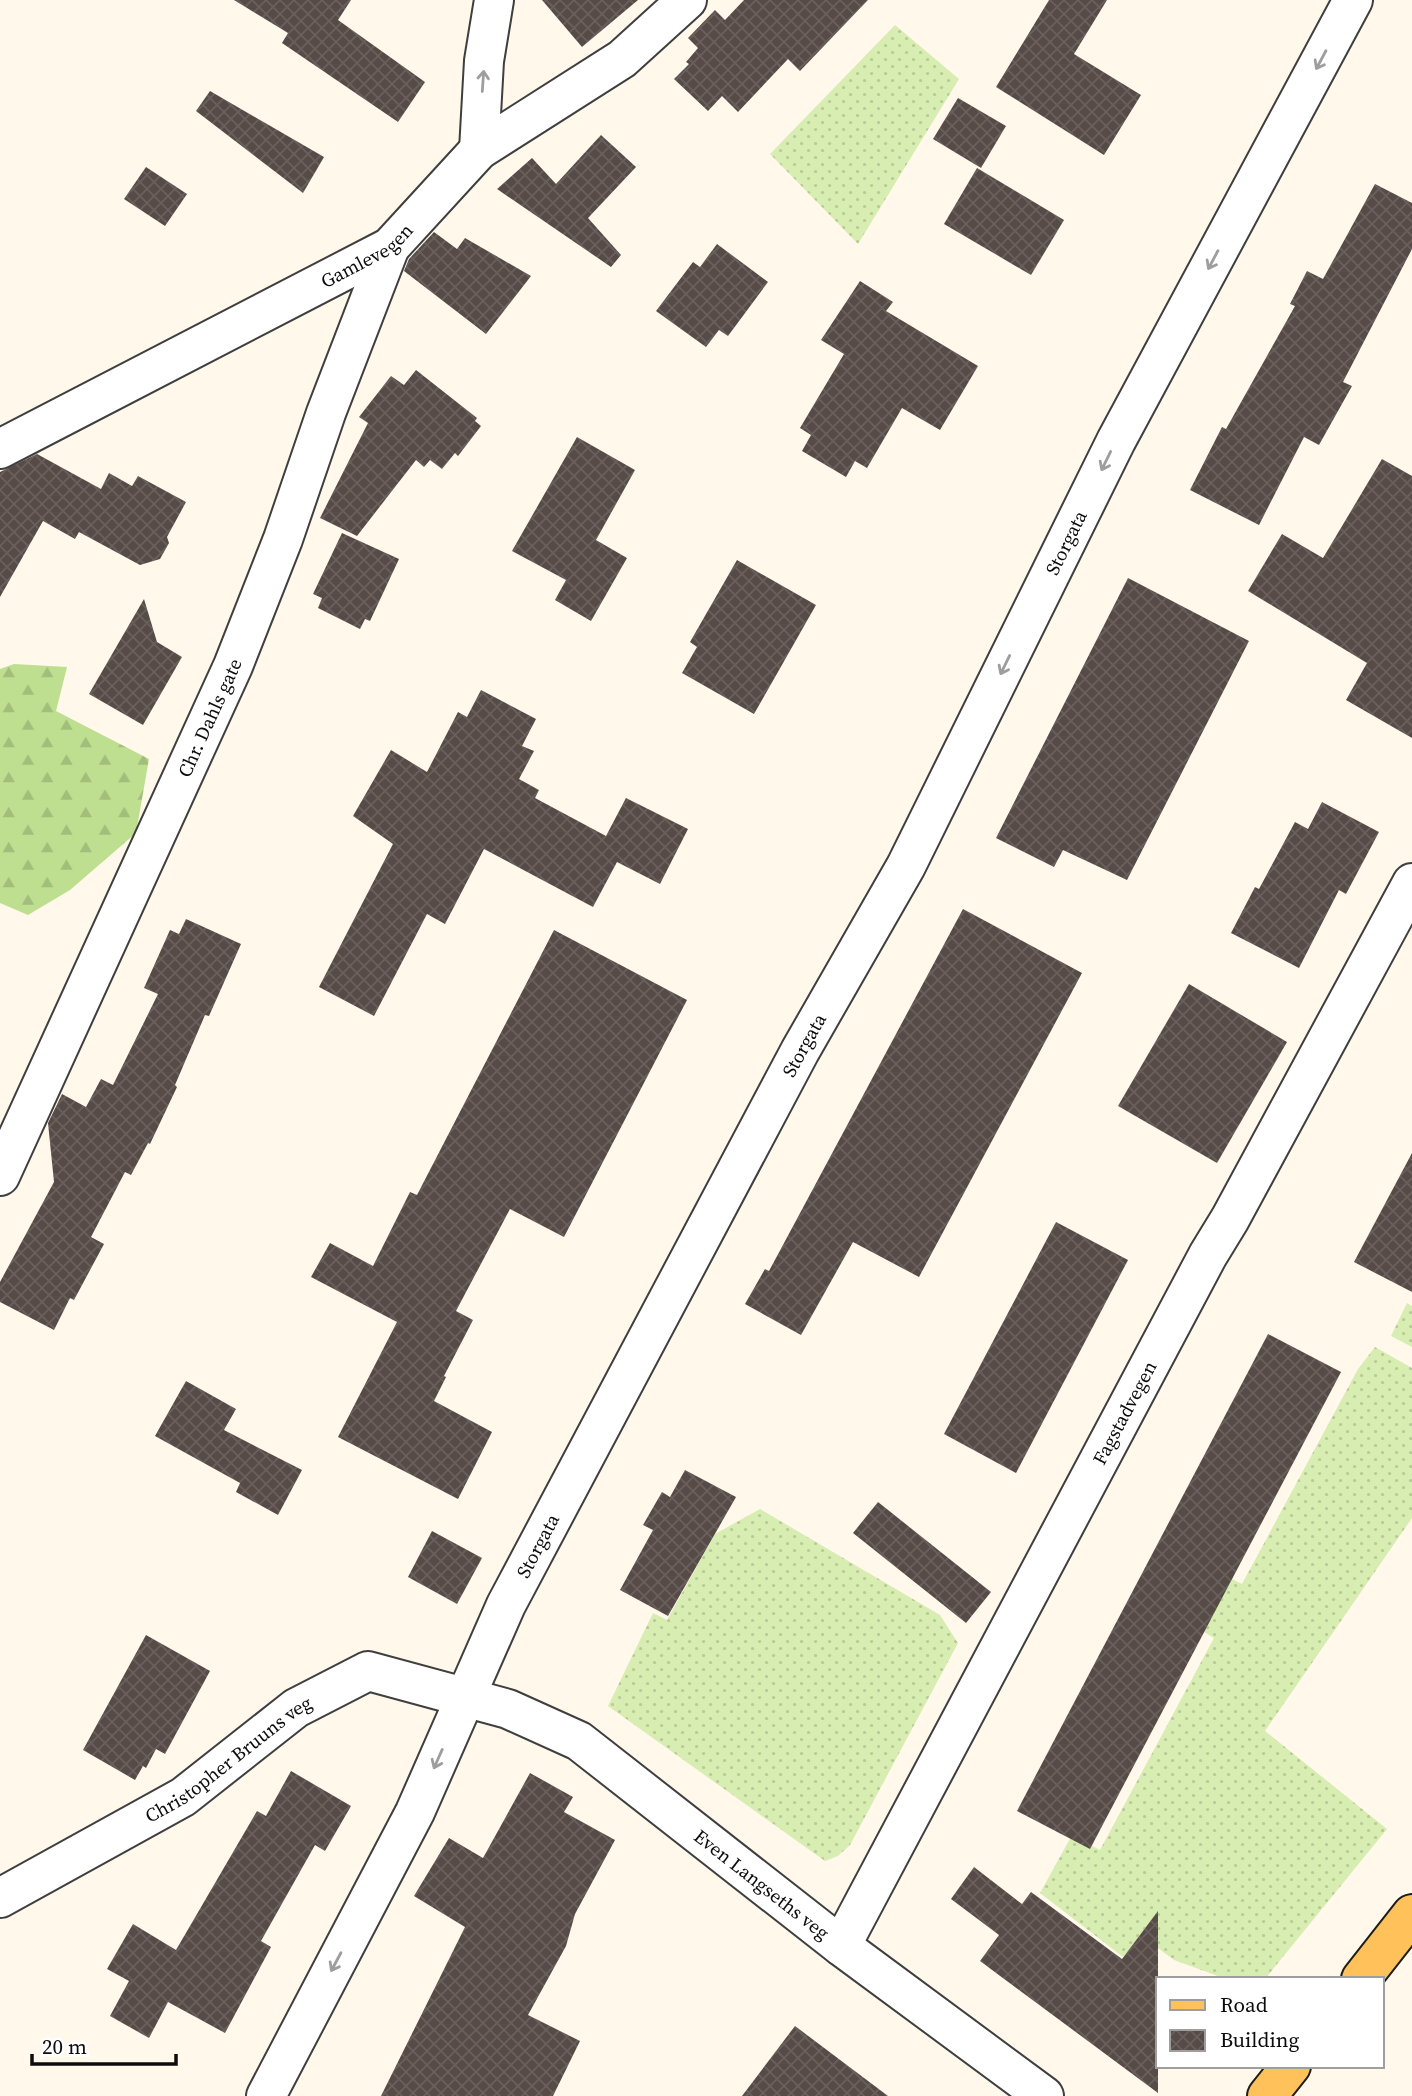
<svg xmlns="http://www.w3.org/2000/svg" width="1412" height="2096" font-family="'Source Serif 4',serif">
  <style>
    .grass { fill: url(#grass-dots) }
    .forest { fill: url(#forest-firs) }
    .building { fill: url(#building-cross-hatch) }
    .lines { fill: none; stroke-linecap: round; stroke-linejoin: round }
    .street-casing { stroke: #3f3f3f; stroke-width: 42 }
    .primary-casing { stroke: #1d1d1d; stroke-width: 42 }
    .street { stroke: #fff; stroke-width: 38 }
    .primary { stroke: #ffc25b; stroke-width: 38 }
    .oneway { stroke: #9e9e9e }
    .labels { text-anchor: middle; dominant-baseline: central; stroke-width: 7; stroke-linejoin: round; paint-order: stroke }
    .street-label { font-size: 19px; fill: #0c0c0c; stroke: #fff }
  </style>
  <defs>
    <pattern id="grass-dots" width="8" height="8" patternUnits="userSpaceOnUse" patternTransform="scale(1.75)"><rect width="8" height="8" fill="#d8edb1"/><path d="M2 2h.1M6 6h.1" fill="none" stroke="#b8ca97" stroke-width="1.8" stroke-linecap="round"/></pattern>
    <pattern id="forest-firs" width="22" height="20" patternUnits="userSpaceOnUse" patternTransform="scale(1.75)"><rect width="22" height="20" fill="#bddf8f"/><path d="M5 1l3.5 6h-7zM16 11l3.5 6h-7z" fill="#a1be7a"/></pattern>
    <pattern id="building-cross-hatch" width="8" height="8" patternUnits="userSpaceOnUse" patternTransform="scale(1.75)"><rect width="8" height="8" fill="#564b47"/><path d="M0 0l8 8M0 8l8-8" fill="none" stroke="#69605d"/></pattern>
  </defs>
  <rect width="100%" height="100%" fill="#fff8eb"/>
  <g class="grass">
    <path d="M 895,25 L 959,79 L 858,244 L 770,154 Z"/>
    <path d="M 1407,1303 L 1412,1306 L 1412,1347 L 1391,1336 Z"/>
    <path d="M 1375,1347 L 1412,1368 L 1412,1518 L 1265,1731 L 1387,1829 L 1265,1979 L 1226,1979 L 1174,1960 L 1143,1937 L 1123,1957 L 1040,1893 L 1072,1835 L 1100,1850 L 1214,1638 L 1199,1629 L 1226,1576 L 1242,1584 L 1358,1369 Z"/>
    <path d="M 760,1509 L 940,1615 L 958,1643 L 850,1845 L 838,1856 L 825,1861 L 608,1706 L 653,1613 L 667,1620 L 715,1534 Z"/>
  </g>
  <path class="forest" d="M 14,664 L 67,667 L 56,711 L 149,759 L 136,833 L 70,890 L 28,915 L 0,903 L 0,669 Z"/>
  <g class="building">
    <path d="M 234,0 L 351,0 L 338,20 L 425,82 L 398,122 L 282,43 L 288,33 Z"/>
    <path d="M 542,0 L 638,0 L 582,47 Z"/>
    <path d="M 744,0 L 868,0 L 800,71 L 788,59 L 738,112 L 722,96 L 708,111 L 674,79 L 689,64 L 686,62 L 698,48 L 688,38 L 715,10 L 725,20 Z"/>
    <path d="M 1049,0 L 1107,0 L 1074,54 L 1141,95 L 1104,155 L 996,87 Z"/>
    <path d="M 210,91 L 324,157 L 303,193 L 196,111 Z"/>
    <path d="M 958,98 L 1006,126 L 981,168 L 933,139 Z"/>
    <path d="M 601,135 L 636,167 L 588,218 L 621,255 L 611,267 L 497,189 L 532,158 L 556,184 Z"/>
    <path d="M 146,167 L 187,194 L 165,226 L 124,199 Z"/>
    <path d="M 977,168 L 1064,220 L 1031,275 L 944,224 Z"/>
    <path d="M 1375,184 L 1412,203 L 1412,249 L 1343,382 L 1352,386 L 1319,445 L 1304,437 L 1259,525 L 1190,490 L 1222,427 L 1226,429 L 1295,306 L 1290,304 L 1307,271 L 1323,279 Z"/>
    <path d="M 434,232 L 457,249 L 465,238 L 531,276 L 486,334 L 404,271 L 409,259 Z"/>
    <path d="M 717,244 L 768,282 L 728,336 L 719,330 L 706,347 L 656,311 L 693,262 L 700,267 Z"/>
    <path d="M 860,281 L 893,302 L 886,311 L 978,366 L 940,430 L 902,408 L 867,468 L 855,461 L 846,477 L 802,451 L 811,435 L 800,428 L 844,354 L 821,340 Z"/>
    <path d="M 416,370 L 477,418 L 475,421 L 481,426 L 458,456 L 455,453 L 442,469 L 430,460 L 424,467 L 416,460 L 357,536 L 320,518 L 368,423 L 359,417 L 391,376 L 404,385 Z"/>
    <path d="M 577,437 L 635,470 L 596,540 L 627,558 L 591,621 L 555,600 L 566,580 L 512,551 Z"/>
    <path d="M 37,454 L 101,489 L 109,473 L 132,486 L 138,476 L 186,502 L 167,537 L 169,543 L 160,559 L 140,565 L 79,532 L 75,539 L 43,521 L 0,597 L 0,472 Z"/>
    <path d="M 1382,459 L 1412,476 L 1412,738 L 1346,700 L 1367,663 L 1248,591 L 1282,534 L 1323,558 Z"/>
    <path d="M 342,533 L 399,559 L 370,621 L 365,619 L 360,629 L 318,608 L 322,598 L 313,594 Z"/>
    <path d="M 737,560 L 816,605 L 754,714 L 682,673 L 697,647 L 690,642 Z"/>
    <path d="M 1128,578 L 1249,641 L 1127,880 L 1063,850 L 1054,867 L 996,838 Z"/>
    <path d="M 144,599 L 157,642 L 182,657 L 143,725 L 89,694 Z"/>
    <path d="M 481,690 L 536,719 L 522,746 L 534,751 L 519,779 L 539,790 L 535,798 L 606,836 L 626,798 L 688,829 L 660,884 L 617,862 L 593,907 L 484,849 L 445,924 L 427,914 L 374,1016 L 319,987 L 393,844 L 353,816 L 391,750 L 427,772 L 458,712 L 467,717 Z"/>
    <path d="M 1322,802 L 1379,832 L 1346,894 L 1339,890 L 1299,968 L 1231,933 L 1255,887 L 1259,889 L 1295,822 L 1308,829 Z"/>
    <path d="M 963,909 L 1082,973 L 919,1277 L 853,1242 L 801,1335 L 745,1304 L 765,1269 L 769,1271 Z"/>
    <path d="M 186,919 L 241,944 L 209,1016 L 205,1015 L 175,1085 L 177,1087 L 150,1144 L 148,1143 L 131,1175 L 125,1172 L 91,1237 L 104,1244 L 74,1300 L 70,1298 L 54,1330 L 0,1302 L 0,1282 L 54,1182 L 48,1123 L 62,1094 L 86,1107 L 101,1079 L 113,1085 L 158,994 L 144,988 L 170,930 L 179,934 Z"/>
    <path d="M 554,930 L 687,1000 L 564,1237 L 510,1209 L 456,1311 L 473,1320 L 444,1376 L 446,1377 L 434,1401 L 492,1432 L 458,1499 L 338,1437 L 397,1322 L 311,1277 L 330,1243 L 373,1266 L 410,1192 L 417,1195 Z"/>
    <path d="M 1189,984 L 1287,1042 L 1217,1163 L 1118,1106 Z"/>
    <path d="M 1412,1153 L 1412,1292 L 1354,1262 Z"/>
    <path d="M 1056,1222 L 1128,1260 L 1016,1473 L 944,1434 Z"/>
    <path d="M 1268,1334 L 1341,1372 L 1090,1849 L 1017,1811 Z"/>
    <path d="M 186,1381 L 236,1409 L 224,1430 L 302,1470 L 278,1515 L 236,1492 L 240,1483 L 155,1436 Z"/>
    <path d="M 685,1470 L 736,1497 L 668,1616 L 620,1590 L 653,1530 L 643,1525 L 662,1492 L 670,1497 Z"/>
    <path d="M 878,1502 L 991,1592 L 966,1623 L 853,1533 Z"/>
    <path d="M 432,1531 L 482,1558 L 457,1604 L 408,1577 Z"/>
    <path d="M 146,1635 L 210,1671 L 165,1754 L 156,1749 L 146,1768 L 143,1766 L 135,1780 L 83,1750 Z"/>
    <path d="M 291,1771 L 351,1806 L 325,1851 L 315,1845 L 261,1941 L 271,1947 L 225,2033 L 168,2002 L 149,2038 L 110,2016 L 129,1981 L 107,1969 L 133,1924 L 176,1950 L 257,1811 L 266,1816 Z"/>
    <path d="M 530,1773 L 573,1797 L 564,1812 L 615,1840 L 575,1914 L 566,1946 L 528,2015 L 580,2041 L 553,2096 L 381,2096 L 465,1927 L 414,1896 L 449,1838 L 483,1858 Z"/>
    <path d="M 974,1867 L 1022,1904 L 1031,1892 L 1122,1959 L 1158,1911 L 1158,2093 L 980,1961 L 999,1935 L 951,1899 Z"/>
    <path d="M 795,2026 L 888,2096 L 742,2096 Z"/>
  </g>
  <g class="lines">
    <g class="street-casing">
      <g id="street">
        <path d="M 479,150 L 484,61 L 494,0"/>
        <path id="s1" d="M 0,449 L 390,247 L 479,150 L 622,59 L 687,0"/>
        <path id="s2" d="M 0,1176 L 233,666 L 283,539 L 326,413 L 390,247"/>
        <path id="s3" d="M 0,1898 L 183,1797 L 296,1708 L 368,1671 L 508,1709 L 579,1741 L 841,1946 L 1044,2096"/>
        <path id="s4" d="M 841,1946 L 1208,1255 L 1230,1219 L 1412,883"/>
        <path id="s5" d="M 266,2096 L 415,1812 L 506,1605 L 800,1051 L 906,866 L 1116,441 L 1353,0"/>
      </g>
    </g>
    <g class="primary-casing">
      <g id="primary">
        <path d="M 1361,1979 L 1412,1914"/>
        <path d="M 1267,2096 L 1291,2066"/>
      </g>
    </g>
    <use href="#street" class="street"/>
    <use href="#primary" class="primary"/>
  </g>
  <defs><path id="oneway-shaft" d="M-6 0H5M1.5-3L5.5 0L1.5 3" fill="none" stroke-width="1.6" stroke-linecap="round" stroke-linejoin="round" transform="scale(1.75)"/></defs>
  <g class="oneway">
    <use href="#oneway-shaft" transform="translate(1321 60) rotate(118)"/>
    <use href="#oneway-shaft" transform="translate(483 81) rotate(-86)"/>
    <use href="#oneway-shaft" transform="translate(1213 260) rotate(118)"/>
    <use href="#oneway-shaft" transform="translate(1106 461) rotate(116)"/>
    <use href="#oneway-shaft" transform="translate(1005 665) rotate(116)"/>
    <use href="#oneway-shaft" transform="translate(438 1759) rotate(114)"/>
    <use href="#oneway-shaft" transform="translate(336 1962) rotate(118)"/>
  </g>
  <g class="labels">
    <g class="street-label">
      <text stroke="none"><textPath href="#s1" startOffset="415">Gamlevegen</textPath></text>
      <text stroke="none"><textPath href="#s5" startOffset="1748">Storgata</textPath></text>
      <text stroke="none"><textPath href="#s2" startOffset="504">Chr. Dahls gate</textPath></text>
      <text stroke="none"><textPath href="#s5" startOffset="1181">Storgata</textPath></text>
      <text stroke="none"><textPath href="#s4" startOffset="604">Fagstadvegen</textPath></text>
      <text stroke="none"><textPath href="#s5" startOffset="614">Storgata</textPath></text>
      <text stroke="none"><textPath href="#s3" startOffset="268">Christopher Bruuns veg</textPath></text>
      <text stroke="none"><textPath href="#s3" startOffset="889">Even Langseths veg</textPath></text>
    </g>
  </g>
  <rect x="1156" y="1977" width="228" height="91" fill="#ffffff" stroke="#9e9e9e" stroke-width="2"/>
  <rect x="1170" y="2000" width="35" height="10" fill="#ffc25b" stroke="#9e9e9e" stroke-width="2"/>
  <text x="1220" y="2012" font-size="21" fill="#0c0c0c">Road</text>
  <rect x="1170" y="2030" width="35" height="21" fill="url(#building-cross-hatch)" stroke="#9e9e9e" stroke-width="2"/>
  <text x="1220" y="2047" font-size="21" fill="#0c0c0c">Building</text>
  <path d="M32 2054v10h144v-10" fill="none" stroke="#0c0c0c" stroke-width="3.5"/>
  <text x="42" y="2054" font-size="21" fill="#0c0c0c" stroke="#ffffff" stroke-width="5" paint-order="stroke">20 m</text>
</svg>
